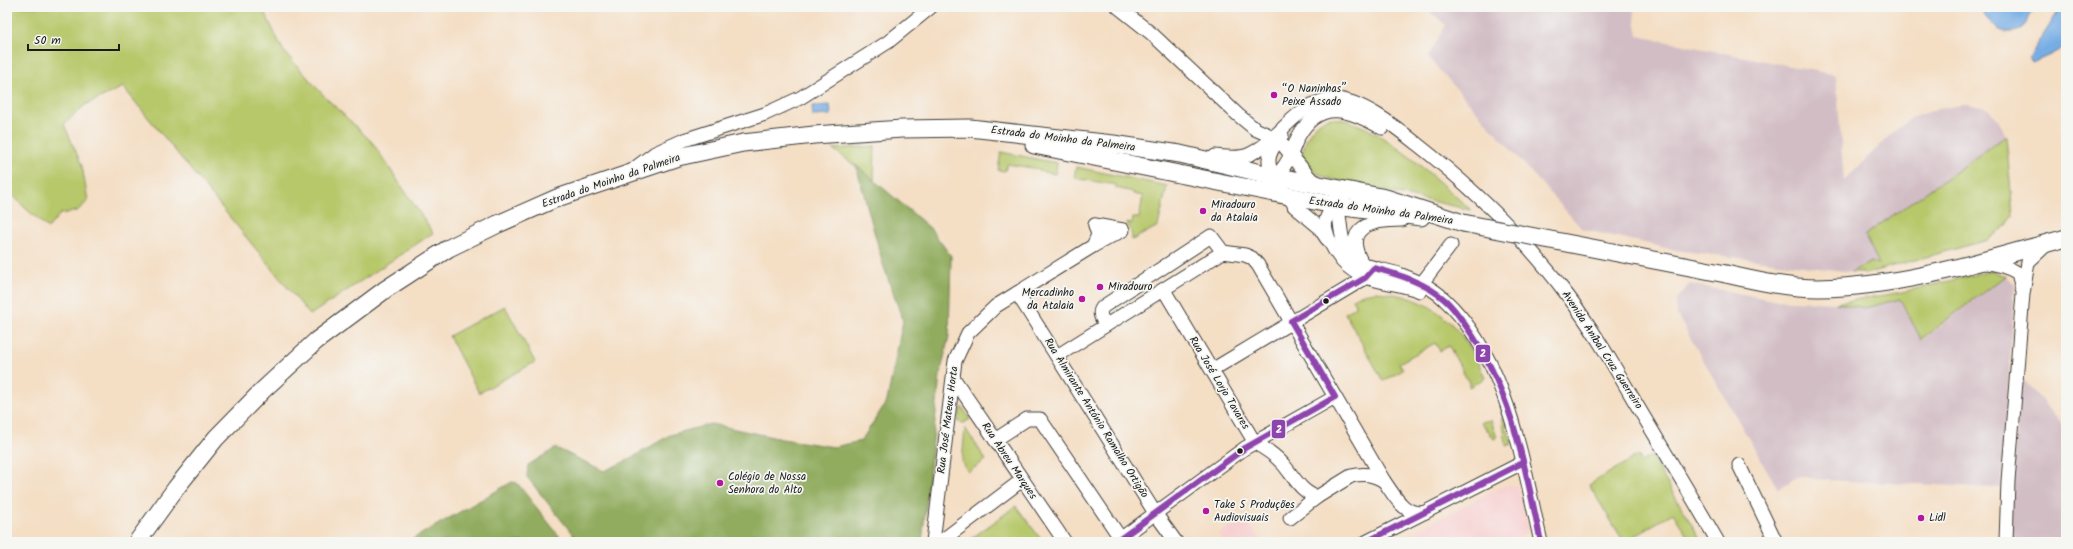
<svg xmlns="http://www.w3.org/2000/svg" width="2073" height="549" font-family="Kalam,sans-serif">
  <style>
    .built { fill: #f7cfd0 }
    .industrial { fill: #d2bdc5 }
    .green { fill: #b7c86a; stroke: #6a7243 }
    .forest { fill: #91ac5e; stroke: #56643d }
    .water { fill: #77ade5; stroke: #4a6480 }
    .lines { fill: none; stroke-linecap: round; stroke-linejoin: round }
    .minor-casing { stroke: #3c3935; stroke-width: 15 }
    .major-casing { stroke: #3c3935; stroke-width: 19 }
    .minor { stroke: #fff; stroke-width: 13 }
    .major { stroke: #fff; stroke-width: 17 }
    .major-bridge-casing { stroke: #3c3935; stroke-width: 19; stroke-linecap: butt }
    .major-bridge { stroke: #fff; stroke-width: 17 }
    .bus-1-casing { stroke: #f6f6f2; stroke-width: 9 }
    .bus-1 { stroke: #8e44ad; stroke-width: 6 }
    .poi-dot { fill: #b5179e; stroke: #f6f6f2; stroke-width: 1.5 }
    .bus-dot { fill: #1c1c1c; stroke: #f6f6f2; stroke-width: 1.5 }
    .labels { text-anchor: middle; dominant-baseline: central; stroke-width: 3.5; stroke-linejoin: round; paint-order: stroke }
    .poi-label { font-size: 11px; fill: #1c1c1c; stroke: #f6f6f2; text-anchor: start }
    .street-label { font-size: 11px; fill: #1c1c1c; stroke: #f6f6f2 }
    .line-badge { stroke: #f6f6f2; stroke-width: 1.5 }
    .badge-label { font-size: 11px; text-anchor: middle; font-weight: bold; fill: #fff }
  </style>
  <rect width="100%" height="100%" fill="#f6f6f2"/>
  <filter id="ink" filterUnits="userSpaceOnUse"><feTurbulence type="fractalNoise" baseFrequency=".025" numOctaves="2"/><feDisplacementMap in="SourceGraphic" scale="8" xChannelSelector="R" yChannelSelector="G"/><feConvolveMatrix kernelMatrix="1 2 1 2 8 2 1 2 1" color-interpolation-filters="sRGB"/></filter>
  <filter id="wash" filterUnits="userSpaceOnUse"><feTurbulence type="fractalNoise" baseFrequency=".012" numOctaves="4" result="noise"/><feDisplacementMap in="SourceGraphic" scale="16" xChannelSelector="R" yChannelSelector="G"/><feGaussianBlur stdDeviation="0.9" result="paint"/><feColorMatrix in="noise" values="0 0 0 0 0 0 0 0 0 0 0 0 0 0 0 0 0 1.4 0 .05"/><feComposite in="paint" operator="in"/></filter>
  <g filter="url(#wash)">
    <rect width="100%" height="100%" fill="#f4dec4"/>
    <g class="built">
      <path d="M 1508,485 L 1517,485 L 1519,489 L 1528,531 L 1514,542 L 1393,542 L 1497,489 Z"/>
      <path d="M 1244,522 L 1248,524 L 1262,542 L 1225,542 L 1219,534 L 1228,527 L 1231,527 L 1237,523 Z"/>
    </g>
    <g class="industrial">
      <path d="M 1424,7 L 1633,7 L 1638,36 L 1836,75 L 1844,181 L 1890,135 L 1911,118 L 1938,109 L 1967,104 L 1987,108 L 1997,118 L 2006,136 L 1865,235 L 1879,264 L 1871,262 L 1851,272 L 1675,250 L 1582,229 L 1428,57 L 1446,25 Z"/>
      <path d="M 2005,276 L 2015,284 L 2001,488 L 1825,480 L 1799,476 L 1778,489 L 1677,315 L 1676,300 L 1690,284 L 1773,300 L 1836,303 L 1865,308 L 1900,299 L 1922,340 Z"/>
      <path d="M 2024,380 L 2066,429 L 2066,542 L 2009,542 L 2019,389 Z"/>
    </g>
    <g class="green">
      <path d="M 7,7 L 262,7 L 283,50 L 325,97 L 372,142 L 433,233 L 310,315 L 123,87 L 85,105 L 64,124 L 82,166 L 88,201 L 77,211 L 60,214 L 48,228 L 24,207 L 7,189 Z"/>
      <path d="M 1331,118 C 1376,119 1437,181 1471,210 L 1331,179 C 1320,176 1306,168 1302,158 C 1304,140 1312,121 1331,118 Z"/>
      <path d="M 2006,136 L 2013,216 L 2007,225 L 1988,240 L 1864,274 L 1862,272 L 1851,272 L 1871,262 L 1879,264 L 1865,235 Z"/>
      <path d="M 875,146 L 874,180 L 833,149 Z"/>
      <path d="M 1001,152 L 1057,163 L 1055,174 L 1039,171 L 1039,169 L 1007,164 L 1005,171 L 998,170 Z"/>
      <path d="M 1076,167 L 1167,186 L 1158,226 L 1132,240 L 1132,235 L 1127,223 L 1132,224 L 1133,218 L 1139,218 L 1143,196 L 1133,194 L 1133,192 L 1116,188 L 1116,185 L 1074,178 Z"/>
      <path d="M 1992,271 L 2005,276 L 1921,339 L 1900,299 L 1865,308 L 1836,303 L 1902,292 Z"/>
      <path d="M 1375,292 C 1432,294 1464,327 1485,378 L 1469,387 L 1469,383 L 1449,346 L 1440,351 L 1435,343 L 1399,363 L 1403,370 L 1383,381 L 1345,313 L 1354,308 L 1355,304 L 1352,299 L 1363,294 Z"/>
      <path d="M 505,306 L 535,362 L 479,393 L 449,336 Z"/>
      <path d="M 1501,405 L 1512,444 L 1506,446 Z"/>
      <path d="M 962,407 L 970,419 L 964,423 L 958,422 L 960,410 Z"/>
      <path d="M 1491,420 L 1497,438 L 1494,439 L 1481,422 Z"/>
      <path d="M 965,428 L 986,460 L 968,472 L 962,462 Z"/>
      <path d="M 1638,455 L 1642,462 L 1651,456 L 1702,542 L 1691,542 L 1673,513 L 1624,542 L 1589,485 Z"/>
      <path d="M 1016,506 L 1043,542 L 968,542 L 968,541 Z"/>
    </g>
    <g class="forest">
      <path d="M 856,165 L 930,228 L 951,256 L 949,336 L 940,375 L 922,542 L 579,542 L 527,477 L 528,465 L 556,448 L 604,471 L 628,460 L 670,435 L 711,424 L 782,439 L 834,447 L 861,441 L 887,401 L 903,321 L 883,264 Z"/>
      <path d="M 512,482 L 517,483 L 564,542 L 411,542 L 411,540 Z"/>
    </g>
    <g class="water">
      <path d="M 1985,7 L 2034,7 L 2023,29 C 2003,37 1996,29 1983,14 Z"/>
      <path d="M 2061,7 L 2066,7 L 2066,46 L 2052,54 L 2032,63 L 2029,58 Z"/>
      <path d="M 830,105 L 831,115 L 813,116 L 812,106 Z"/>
    </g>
  </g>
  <g filter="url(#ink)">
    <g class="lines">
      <g class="minor-casing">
        <g id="minor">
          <path d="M 1118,7 L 1152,34 L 1238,115 L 1255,129 L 1278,139 L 1310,178 L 1320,184"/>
          <path d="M 1282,135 C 1277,142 1269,151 1269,160 C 1268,178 1290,199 1301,211"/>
          <path d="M 1215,156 C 1226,157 1238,159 1248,155 C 1279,142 1297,100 1334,99 C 1361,99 1397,128 1417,144 C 1473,188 1525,238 1568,296 C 1593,329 1614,366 1635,402 C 1663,449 1691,495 1718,542"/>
          <path d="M 635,168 L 655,153 L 684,140 L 765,114 L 800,98 L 888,42 L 931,7"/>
          <path d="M 1269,180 C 1273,177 1278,174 1281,170 C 1290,161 1293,148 1298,137 C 1320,97 1350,110 1382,128"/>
          <path d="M 1335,199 C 1342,215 1338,233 1346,249 C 1356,268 1381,268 1399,274 C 1415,280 1432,287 1444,299 C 1508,358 1522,461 1541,542"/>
          <path d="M 1343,203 C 1331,209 1323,216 1326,231 C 1329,242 1335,252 1342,261 C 1365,286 1391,279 1420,291"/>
          <path d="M 1294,206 L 1319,227 L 1327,239"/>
          <path d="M 1093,246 L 1123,230 L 1095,225"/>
          <path d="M 1362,263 C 1341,226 1373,220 1402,220"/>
          <path d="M 1983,263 C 1996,263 2006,266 2018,273 L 2022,289"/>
          <path d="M 1422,283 L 1451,245"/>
          <path d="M 1164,290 L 1255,443 C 1266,449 1275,455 1283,464 C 1294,477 1301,492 1317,497 L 1351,476 C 1364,473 1373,474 1384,481"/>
          <path d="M 1017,293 L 1155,513 L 1176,542"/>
          <path d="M 1106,325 C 1101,318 1097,312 1104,306 L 1211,236 L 1223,252"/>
          <path d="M 1057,356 L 1223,252 L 1245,255 L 1252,258 L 1258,265 L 1384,481 C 1395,496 1404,517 1426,512"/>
          <path d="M 1212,370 L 1365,278 L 1369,274"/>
          <path d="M 954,379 L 1065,542"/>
          <path d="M 995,440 L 1027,419 L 1040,419 L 1121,539"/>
          <path d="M 1739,465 L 1776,542"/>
          <path d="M 1290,518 L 1317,497"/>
          <path d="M 933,542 L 955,361 L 968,333 L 996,306 L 1093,246 L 1098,235 L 1095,225"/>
          <path d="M 940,542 L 1022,480"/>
          <path d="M 1116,542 L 1245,448 L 1335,397"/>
          <path d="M 1366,542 L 1522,463"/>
          <path d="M 2006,542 L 2008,481 L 2023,294 L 2028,262 L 2046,245"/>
        </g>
      </g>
      <g class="major-casing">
        <g id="major">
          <path d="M 1034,145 L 1344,207 L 1421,217"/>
          <path d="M 1726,274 C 1756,281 1788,288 1819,288 C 1904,287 1985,260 2066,238"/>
          <path d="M 137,542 L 176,488 L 216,438 L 263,390 L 316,341 L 386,289 L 449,248 L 498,224 L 557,198 L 678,157 L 743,143 L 814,135 L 902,129 L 970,128 L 1113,144 L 1180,154 L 1274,176 L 1386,198 L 1463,223"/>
        </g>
      </g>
      <use href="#minor" class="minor"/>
      <use href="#major" class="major"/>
      <g class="major-bridge-casing">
        <path id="major-bridge" d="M 1463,223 L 1726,274"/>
      </g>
      <use href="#major-bridge" class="major-bridge"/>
      <g class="bus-1-casing">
        <g id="bus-1">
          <path d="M 1116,542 L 1245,448 L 1335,397 L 1291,321 L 1365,278 L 1374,268 C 1399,275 1425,282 1445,300 C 1453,307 1460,317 1466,326 C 1512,390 1525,467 1541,542"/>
          <path d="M 1366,542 L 1522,463"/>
        </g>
      </g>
      <use href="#bus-1" class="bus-1"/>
    </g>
  </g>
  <g class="poi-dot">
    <circle cx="1274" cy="95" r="4"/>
    <circle cx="1203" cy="211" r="4"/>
    <circle cx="1100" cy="287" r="4"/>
    <circle cx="1082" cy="299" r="4"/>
    <circle cx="720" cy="483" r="4"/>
    <circle cx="1206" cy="511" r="4"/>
    <circle cx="1921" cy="518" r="4"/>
  </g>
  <g class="bus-dot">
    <circle cx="1326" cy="301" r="3.5"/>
    <circle cx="1240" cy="451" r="3.5"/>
  </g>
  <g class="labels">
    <g class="poi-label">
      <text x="1282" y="89">“O Naninhas”<tspan x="1282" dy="13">Peixe Assado</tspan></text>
      <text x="1211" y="205">Miradouro<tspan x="1211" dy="13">da Atalaia</tspan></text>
      <text x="1108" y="287">Miradouro</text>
      <text x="1074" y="293" text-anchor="end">Mercadinho<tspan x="1074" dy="13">da Atalaia</tspan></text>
      <text x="728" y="477">Colégio de Nossa<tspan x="728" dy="13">Senhora do Alto</tspan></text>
      <text x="1214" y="505">Take 5 Produções<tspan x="1214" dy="13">Audiovisuais</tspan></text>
      <text x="1929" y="518">Lidl</text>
    </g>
    <g class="street-label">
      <text transform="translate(1063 139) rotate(7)">Estrada do Moinho da Palmeira</text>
      <text transform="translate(611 181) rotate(-19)">Estrada do Moinho da Palmeira</text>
      <text transform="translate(1381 211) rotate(8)">Estrada do Moinho da Palmeira</text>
      <text transform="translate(1602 350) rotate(57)">Avenida Aníbal Cruz Guerreiro</text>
      <text transform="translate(1219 383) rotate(59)">Rua José Lorjo Tavares</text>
      <text transform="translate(1096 418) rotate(58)">Rua Almirante António Ramalho Ortigão</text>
      <text transform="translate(948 420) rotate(-83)">Rua José Mateus Horta</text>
      <text transform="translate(1009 461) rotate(56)">Rua Abreu Marques</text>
    </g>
  </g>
  <g class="line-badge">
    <rect x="1475" y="344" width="16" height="19" rx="4" fill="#8e44ad"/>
    <rect x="1271" y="419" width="15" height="20" rx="4" fill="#8e44ad"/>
  </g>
  <g class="badge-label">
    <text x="1483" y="357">2</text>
    <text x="1279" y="433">2</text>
  </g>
  <rect width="2073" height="549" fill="none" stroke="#f6f6f2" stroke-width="24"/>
  <path d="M28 44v6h91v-6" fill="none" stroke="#1c1c1c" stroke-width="2"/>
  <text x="34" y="44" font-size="12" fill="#1c1c1c" stroke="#f6f6f2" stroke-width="3" paint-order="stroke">50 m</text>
</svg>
